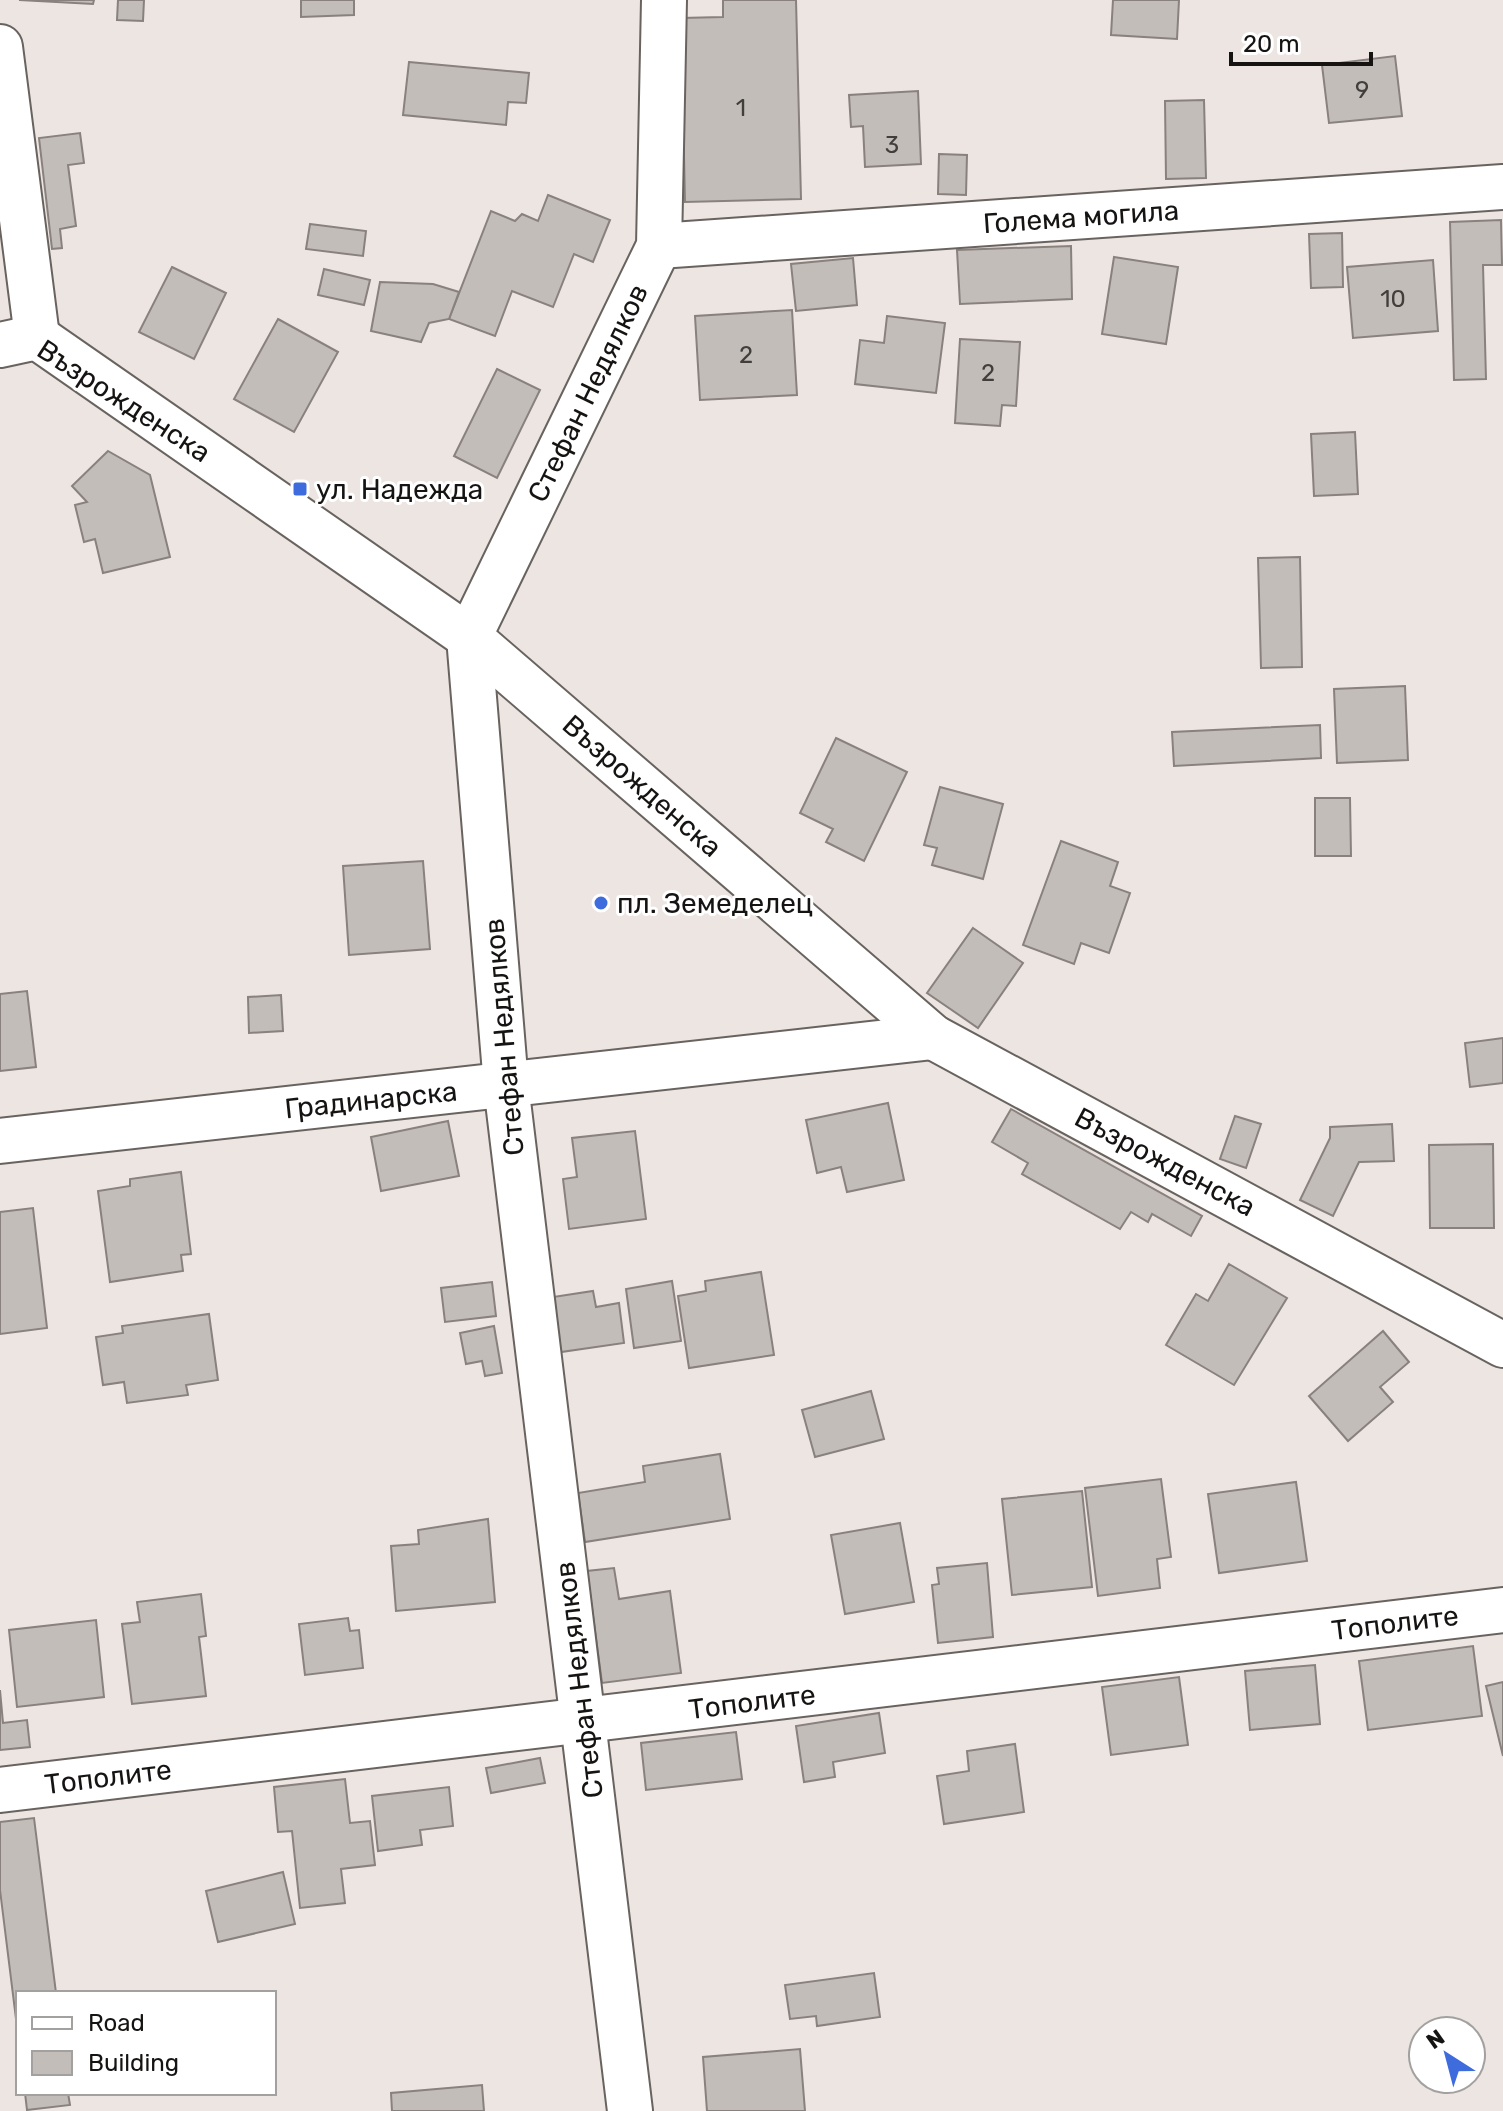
<svg xmlns="http://www.w3.org/2000/svg" width="1503" height="2111" font-family="Rubik,sans-serif">
  <style>
    .building { fill: #c3bdb9; stroke: #88817e; stroke-width: 2 }
    .lines { fill: none; stroke-linecap: round; stroke-linejoin: round }
    .minor-casing { stroke: #69635f; stroke-width: 48 }
    .minor { stroke: #fff; stroke-width: 44 }
    .poi-dot { fill: #3e6cdd; stroke: #fff; stroke-width: 3 }
    .labels { text-anchor: middle; dominant-baseline: central; stroke-width: 6; stroke-linejoin: round; paint-order: stroke }
    .number-label { font-size: 24px; fill: #413e3c }
    .street-label { font-size: 28px; fill: #161412; stroke: #fff }
    .poi-label { font-size: 28px; fill: #161412; stroke: #fff; text-anchor: start }
  </style>
  <rect width="100%" height="100%" fill="#ece5e2"/>
  <g class="building">
    <path d="M 19,0 L 94,0 L 93,4 Z"/>
    <path d="M 118,0 L 144,0 L 143,21 L 117,20 Z"/>
    <path d="M 301,0 L 354,0 L 354,15 L 301,17 Z"/>
    <path d="M 723,0 L 796,0 L 801,199 L 685,202 L 681,18 L 723,17 Z"/>
    <path d="M 1113,0 L 1179,0 L 1177,39 L 1111,35 Z"/>
    <path d="M 1395,56 L 1402,116 L 1329,123 L 1322,65 Z"/>
    <path d="M 409,62 L 529,73 L 526,103 L 508,102 L 506,125 L 403,115 Z"/>
    <path d="M 918,91 L 921,164 L 865,167 L 863,126 L 851,127 L 849,95 Z"/>
    <path d="M 1204,100 L 1206,178 L 1166,179 L 1165,101 Z"/>
    <path d="M 80,133 L 84,163 L 68,165 L 76,226 L 60,229 L 62,248 L 52,249 L 39,138 Z"/>
    <path d="M 939,154 L 967,155 L 966,195 L 938,194 Z"/>
    <path d="M 548,195 L 610,220 L 593,262 L 574,254 L 553,307 L 512,291 L 495,336 L 449,319 L 491,211 L 515,221 L 522,214 L 538,221 Z"/>
    <path d="M 1501,220 L 1502,265 L 1483,265 L 1486,379 L 1454,380 L 1450,222 Z"/>
    <path d="M 310,224 L 366,231 L 363,256 L 306,249 Z"/>
    <path d="M 1342,233 L 1343,287 L 1311,288 L 1309,234 Z"/>
    <path d="M 1071,246 L 1072,299 L 960,304 L 957,250 Z"/>
    <path d="M 1114,257 L 1178,267 L 1166,344 L 1102,334 Z"/>
    <path d="M 853,258 L 857,305 L 796,311 L 791,264 Z"/>
    <path d="M 1433,260 L 1438,331 L 1353,338 L 1347,267 Z"/>
    <path d="M 172,267 L 226,293 L 194,359 L 139,332 Z"/>
    <path d="M 324,269 L 370,280 L 364,305 L 318,295 Z"/>
    <path d="M 380,282 L 433,284 L 459,292 L 449,319 L 429,323 L 421,342 L 371,331 Z"/>
    <path d="M 792,310 L 797,395 L 700,400 L 695,316 Z"/>
    <path d="M 887,316 L 945,323 L 936,393 L 855,384 L 860,340 L 884,343 Z"/>
    <path d="M 278,319 L 338,352 L 294,432 L 234,399 Z"/>
    <path d="M 960,339 L 1020,342 L 1016,406 L 1002,405 L 1000,426 L 955,423 Z"/>
    <path d="M 497,369 L 540,390 L 497,478 L 454,456 Z"/>
    <path d="M 1355,432 L 1358,494 L 1314,496 L 1311,434 Z"/>
    <path d="M 108,451 L 150,475 L 170,557 L 103,573 L 95,539 L 84,542 L 75,505 L 87,502 L 72,486 Z"/>
    <path d="M 1300,557 L 1302,667 L 1261,668 L 1258,558 Z"/>
    <path d="M 1405,686 L 1408,760 L 1337,763 L 1334,689 Z"/>
    <path d="M 1320,725 L 1321,758 L 1174,766 L 1172,732 Z"/>
    <path d="M 836,738 L 907,772 L 864,861 L 826,842 L 833,829 L 800,813 Z"/>
    <path d="M 940,787 L 1003,804 L 983,879 L 932,865 L 937,848 L 924,845 Z"/>
    <path d="M 1315,798 L 1350,798 L 1351,856 L 1315,856 Z"/>
    <path d="M 1061,841 L 1118,862 L 1110,886 L 1130,893 L 1109,953 L 1081,943 L 1074,964 L 1023,945 Z"/>
    <path d="M 423,861 L 430,949 L 349,955 L 343,866 Z"/>
    <path d="M 973,928 L 1023,963 L 978,1028 L 927,993 Z"/>
    <path d="M 27,991 L 36,1067 L 0,1071 L 0,994 Z"/>
    <path d="M 281,995 L 283,1031 L 249,1033 L 248,997 Z"/>
    <path d="M 1503,1038 L 1503,1083 L 1470,1087 L 1465,1043 Z"/>
    <path d="M 888,1103 L 904,1180 L 847,1192 L 841,1167 L 817,1173 L 806,1120 Z"/>
    <path d="M 1011,1109 L 1202,1216 L 1191,1236 L 1152,1214 L 1148,1222 L 1131,1212 L 1120,1229 L 1022,1174 L 1028,1163 L 992,1142 Z"/>
    <path d="M 1235,1116 L 1261,1124 L 1246,1168 L 1220,1159 Z"/>
    <path d="M 448,1121 L 459,1176 L 381,1191 L 371,1137 Z"/>
    <path d="M 1392,1124 L 1394,1161 L 1359,1162 L 1333,1216 L 1300,1200 L 1330,1138 L 1330,1127 Z"/>
    <path d="M 635,1131 L 646,1219 L 569,1229 L 563,1179 L 577,1177 L 572,1138 Z"/>
    <path d="M 1493,1144 L 1494,1228 L 1430,1228 L 1429,1145 Z"/>
    <path d="M 181,1172 L 191,1254 L 181,1255 L 183,1271 L 110,1282 L 98,1191 L 130,1186 L 130,1179 Z"/>
    <path d="M 33,1208 L 47,1328 L 0,1334 L 0,1212 Z"/>
    <path d="M 1229,1264 L 1287,1298 L 1234,1385 L 1166,1345 L 1196,1294 L 1208,1301 Z"/>
    <path d="M 761,1272 L 774,1355 L 689,1368 L 678,1296 L 706,1291 L 705,1281 Z"/>
    <path d="M 672,1281 L 681,1341 L 634,1348 L 626,1289 Z"/>
    <path d="M 492,1282 L 496,1316 L 445,1322 L 441,1288 Z"/>
    <path d="M 593,1291 L 596,1307 L 619,1303 L 624,1343 L 561,1352 L 553,1297 Z"/>
    <path d="M 209,1314 L 218,1380 L 186,1385 L 188,1395 L 127,1403 L 124,1382 L 103,1385 L 96,1337 L 123,1333 L 122,1326 Z"/>
    <path d="M 494,1326 L 502,1373 L 485,1376 L 482,1361 L 466,1364 L 460,1333 Z"/>
    <path d="M 1383,1331 L 1409,1362 L 1380,1387 L 1393,1402 L 1348,1441 L 1309,1396 Z"/>
    <path d="M 871,1391 L 884,1439 L 815,1457 L 802,1410 Z"/>
    <path d="M 720,1454 L 730,1519 L 585,1542 L 578,1493 L 645,1482 L 643,1466 Z"/>
    <path d="M 1161,1479 L 1171,1557 L 1157,1559 L 1160,1588 L 1098,1596 L 1085,1488 Z"/>
    <path d="M 1296,1482 L 1307,1561 L 1219,1573 L 1208,1494 Z"/>
    <path d="M 1082,1491 L 1092,1587 L 1012,1595 L 1002,1499 Z"/>
    <path d="M 488,1519 L 495,1602 L 396,1611 L 391,1546 L 419,1544 L 418,1530 Z"/>
    <path d="M 900,1523 L 914,1602 L 845,1614 L 831,1535 Z"/>
    <path d="M 987,1563 L 993,1637 L 938,1643 L 932,1585 L 939,1584 L 937,1568 Z"/>
    <path d="M 614,1568 L 619,1599 L 670,1591 L 681,1673 L 602,1683 L 587,1571 Z"/>
    <path d="M 201,1594 L 206,1636 L 199,1637 L 206,1696 L 132,1704 L 122,1624 L 140,1622 L 137,1602 Z"/>
    <path d="M 348,1618 L 350,1631 L 359,1630 L 363,1668 L 305,1675 L 299,1624 Z"/>
    <path d="M 96,1620 L 104,1697 L 17,1707 L 9,1630 Z"/>
    <path d="M 1473,1646 L 1482,1716 L 1368,1730 L 1359,1661 Z"/>
    <path d="M 1315,1665 L 1320,1724 L 1250,1730 L 1245,1671 Z"/>
    <path d="M 1179,1677 L 1188,1745 L 1111,1755 L 1102,1687 Z"/>
    <path d="M 1503,1682 L 1503,1756 L 1486,1686 Z"/>
    <path d="M 0,1690 L 3,1723 L 27,1720 L 30,1747 L 0,1750 Z"/>
    <path d="M 879,1713 L 885,1753 L 833,1762 L 835,1777 L 804,1782 L 796,1726 Z"/>
    <path d="M 736,1732 L 742,1779 L 646,1790 L 641,1743 Z"/>
    <path d="M 1015,1744 L 1024,1812 L 944,1824 L 937,1776 L 969,1771 L 967,1751 Z"/>
    <path d="M 540,1758 L 545,1783 L 491,1793 L 486,1768 Z"/>
    <path d="M 345,1779 L 350,1823 L 370,1821 L 375,1865 L 341,1869 L 345,1903 L 300,1908 L 292,1831 L 278,1832 L 274,1787 Z"/>
    <path d="M 449,1787 L 453,1826 L 420,1830 L 422,1845 L 378,1851 L 372,1796 Z"/>
    <path d="M 34,1818 L 56,1993 L 18,1993 L 18,2035 L 0,1890 L 0,1822 Z"/>
    <path d="M 283,1872 L 295,1924 L 218,1942 L 206,1891 Z"/>
    <path d="M 874,1973 L 880,2017 L 817,2026 L 816,2016 L 790,2019 L 785,1985 Z"/>
    <path d="M 800,2049 L 805,2111 L 707,2111 L 703,2057 Z"/>
    <path d="M 482,2085 L 484,2111 L 392,2111 L 391,2093 Z"/>
    <path d="M 25,2093 L 68,2093 L 70,2105 L 27,2110 Z"/>
  </g>
  <g class="lines">
    <g class="minor-casing">
      <g id="minor">
        <path d="M 0,47 L 37,337"/>
        <path d="M 659,246 L 1503,187"/>
        <path d="M 0,345 L 37,337 L 469,637 L 933,1037 L 1503,1345"/>
        <path d="M 0,1141 L 933,1037"/>
        <path d="M 0,1790 L 1503,1610"/>
        <path d="M 630,2111 L 506,1085 L 469,637 L 659,246 L 664,0"/>
      </g>
    </g>
    <use href="#minor" class="minor"/>
  </g>
  <g class="poi-dot">
    <rect x="292" y="481" width="16" height="16" rx="4"/>
    <circle cx="601" cy="903" r="8"/>
  </g>
  <g class="labels">
    <g class="number-label">
      <text x="1362" y="90">9</text>
      <text x="741" y="108">1</text>
      <text x="892" y="145">3</text>
      <text x="1393" y="299">10</text>
      <text x="746" y="355">2</text>
      <text x="988" y="373">2</text>
    </g>
    <g class="street-label">
      <text transform="translate(1081 217) rotate(-4)">Голема могила</text>
      <text transform="translate(588 393) rotate(-64)">Стефан Недялков</text>
      <text transform="translate(124 401) rotate(33)">Възрожденска</text>
      <text transform="translate(642 786) rotate(41)">Възрожденска</text>
      <text transform="translate(504 1037) rotate(-95)">Стефан Недялков</text>
      <text transform="translate(371 1100) rotate(-6)">Градинарска</text>
      <text transform="translate(1165 1162) rotate(28)">Възрожденска</text>
      <text transform="translate(1395 1623) rotate(-7)">Тополите</text>
      <text transform="translate(579 1680) rotate(-97)">Стефан Недялков</text>
      <text transform="translate(752 1702) rotate(-7)">Тополите</text>
      <text transform="translate(108 1777) rotate(-7)">Тополите</text>
    </g>
    <g class="poi-label">
      <text x="316" y="489">ул. Надежда</text>
      <text x="617" y="903">пл. Земеделец</text>
    </g>
  </g>
  <rect x="16" y="1991" width="260" height="104" fill="#ffffff" stroke="#a2a1a0" stroke-width="2"/>
  <rect x="32" y="2017" width="40" height="12" fill="#ffffff" stroke="#a2a1a0" stroke-width="2"/>
  <text x="88" y="2031" font-size="24" fill="#161412">Road</text>
  <rect x="32" y="2051" width="40" height="24" fill="#c3bdb9" stroke="#a2a1a0" stroke-width="2"/>
  <text x="88" y="2071" font-size="24" fill="#161412">Building</text>
  <g transform="translate(1447 2055) rotate(324)"><circle r="38" fill="#ffffff" stroke="#a2a1a0" stroke-width="2"/>
  <path d="M0-6L14 30L0 20L-14 30Z" fill="#3e6cdd"/>
  <text y="-12" font-size="22" font-weight="bold" text-anchor="middle" fill="#161412">N</text>
  </g>
  <path d="M1231 52v12h140v-12" fill="none" stroke="#161412" stroke-width="4"/>
  <text x="1243" y="52" font-size="24" fill="#161412" stroke="#ffffff" stroke-width="6" paint-order="stroke">20 m</text>
</svg>
